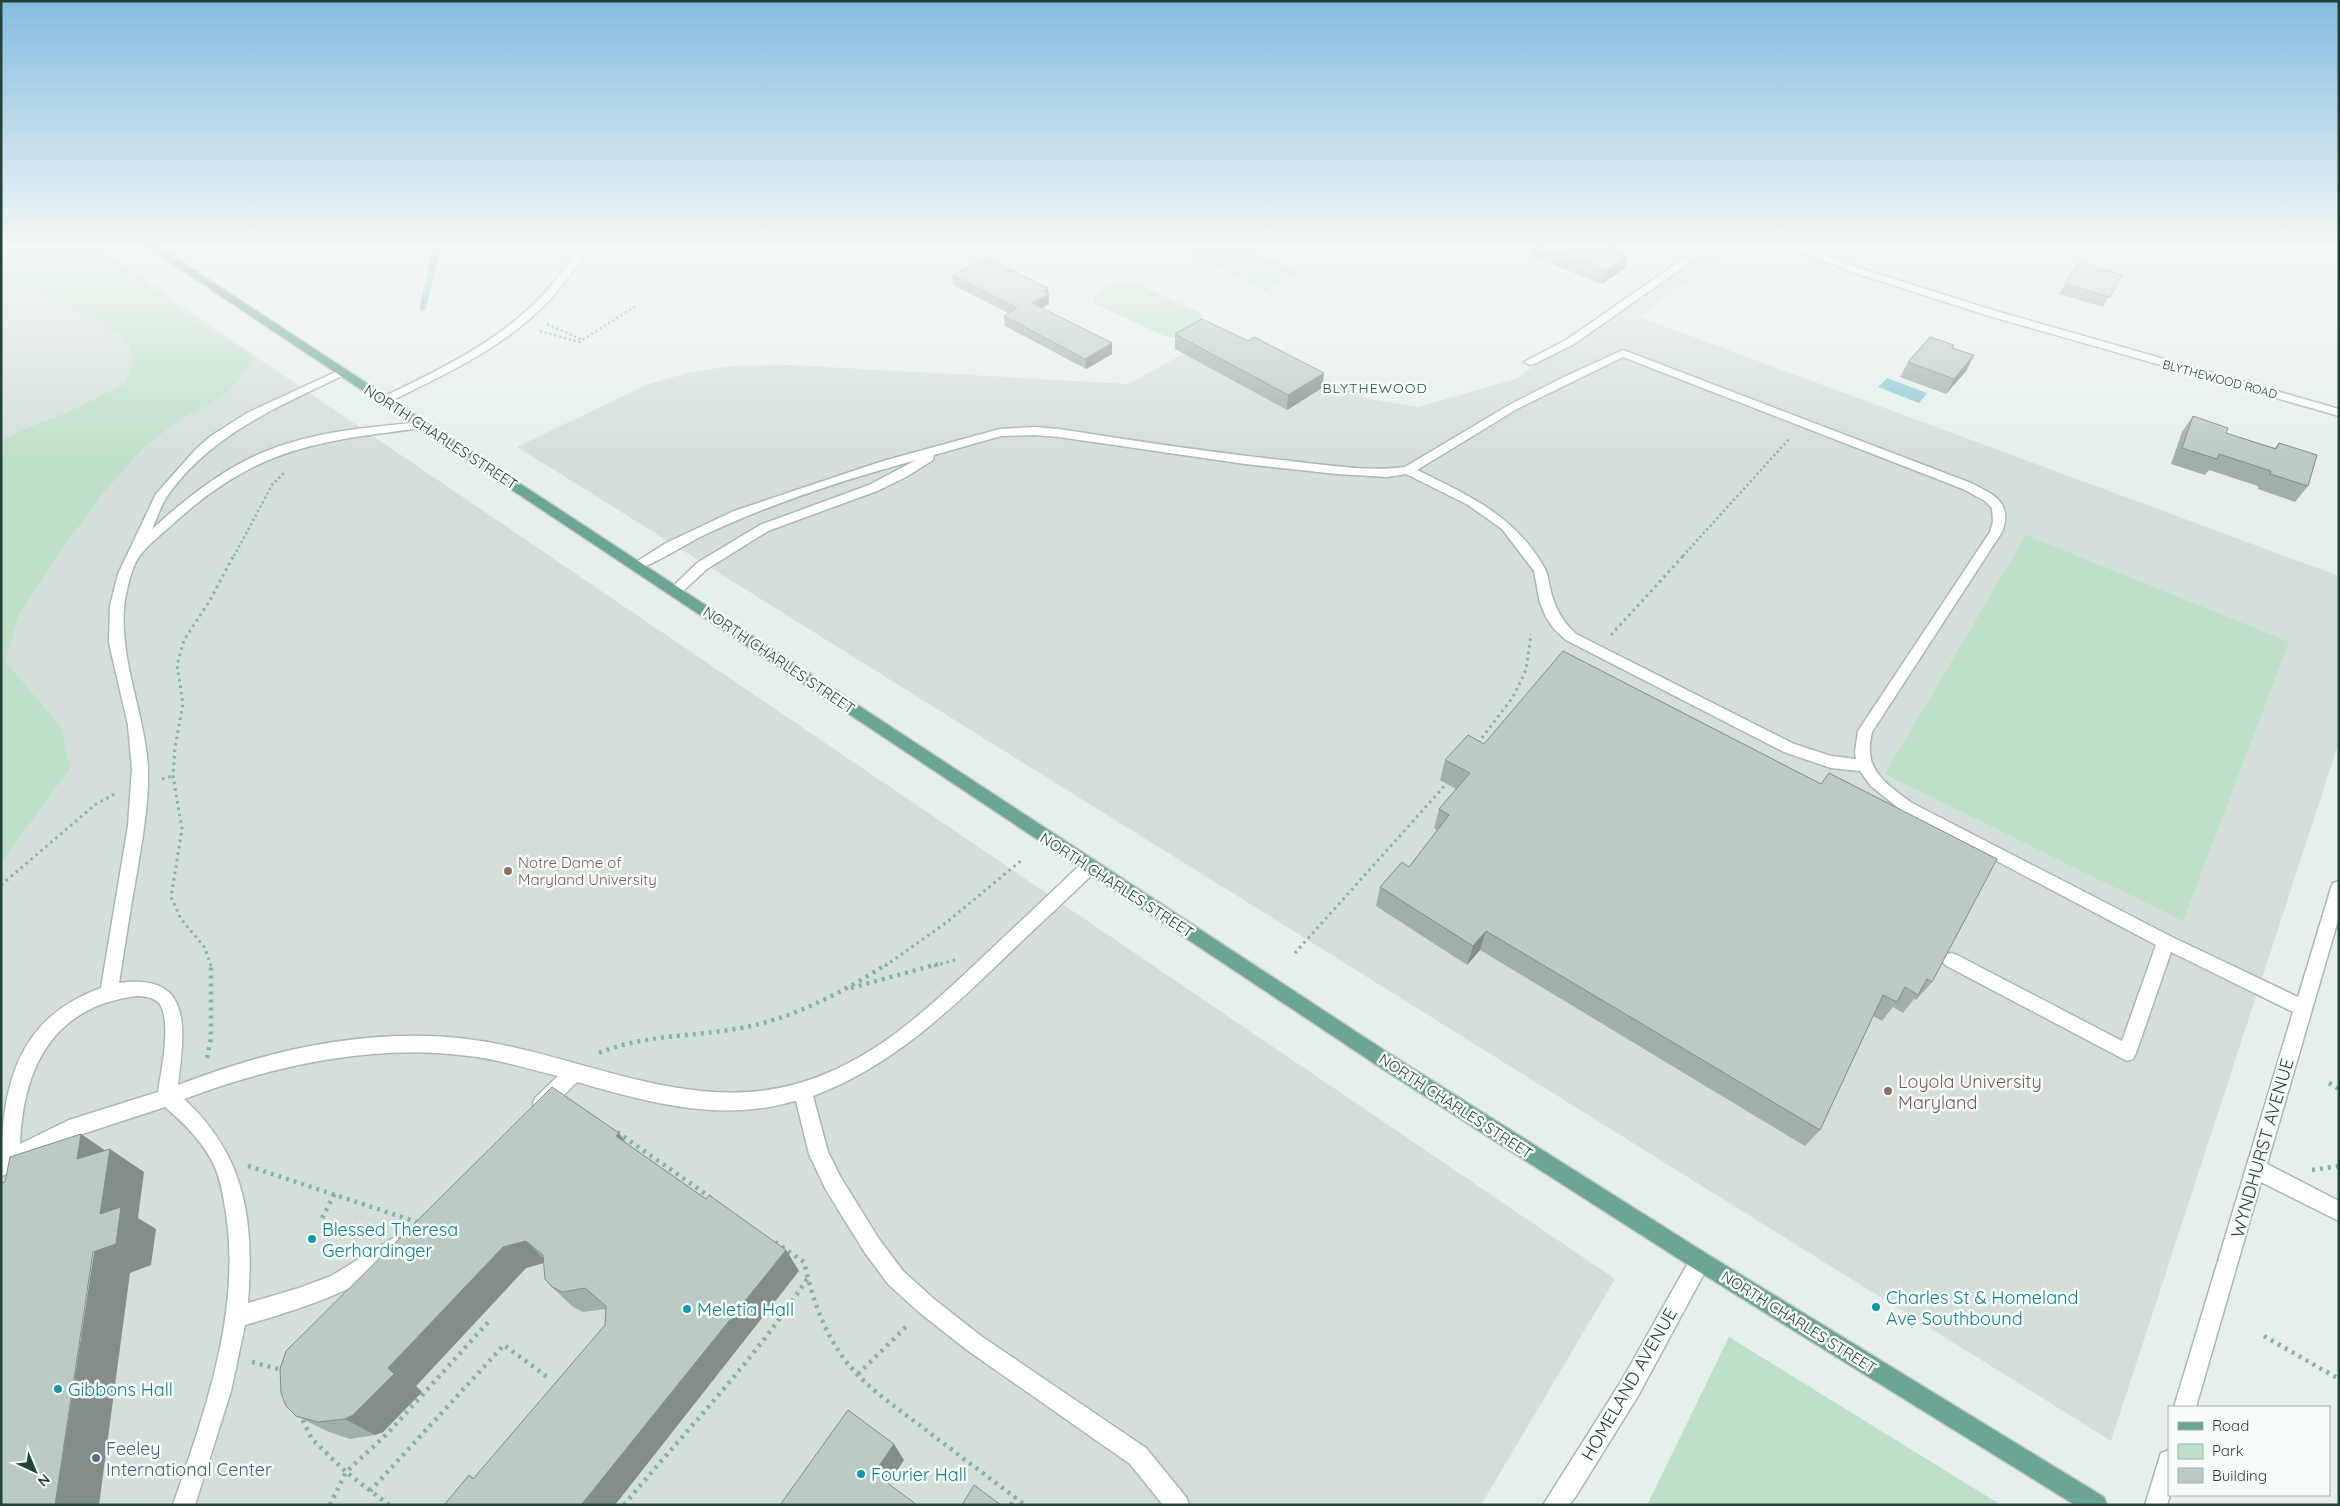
<svg xmlns="http://www.w3.org/2000/svg" width="2340" height="1506" font-family="Quicksand,sans-serif">
  <style>
    .built { fill: #d4dfda }
    .green { fill: #bfe0c8 }
    .water { fill: #8ec9d4 }
    .lines { fill: none; stroke-linecap: round; stroke-linejoin: round }
    .stream { stroke: #8ec9d4; stroke-width: 7 }
    .minor-casing { stroke: #a8b8b2; stroke-width: 3 }
    .major-casing { stroke: #c2cac8; stroke-width: 3 }
    .path-far2 { stroke: #86b3a5; stroke-width: 2.5; stroke-dasharray: 2 3; stroke-linecap: butt }
    .path-far1 { stroke: #86b3a5; stroke-width: 3; stroke-dasharray: 2.5 4; stroke-linecap: butt }
    .path { stroke: #86b3a5; stroke-width: 4.5; stroke-dasharray: 3 5; stroke-linecap: butt }
    .minor { fill: #fff; fill-rule: evenodd }
    .major { fill: #6aa596; fill-rule: evenodd }
    .wall { fill: #a1aea9 }
    .shaded-wall { fill: #838d89 }
    .building { fill: #bbcac4; stroke: #838d89 }
    .education-dot { fill: #8d6e63; stroke: #f7fbf9; stroke-width: 2 }
    .culture-dot { fill: #0f9aa8; stroke: #f7fbf9; stroke-width: 2 }
    .service-dot { fill: #5c6f8a; stroke: #f7fbf9; stroke-width: 2 }
    .labels { text-anchor: middle; dominant-baseline: central; stroke-width: 5; stroke-linejoin: round; paint-order: stroke }
    .far-street-label { font-size: 12px; fill: #24423a; stroke: #f7fbf9 }
    .far-neighbourhood-label { font-size: 14px; letter-spacing: 1px; fill: #1f5548; stroke: #f7fbf9 }
    .street-label { font-size: 15px; fill: #24423a; stroke: #f7fbf9 }
    .education-label { font-size: 15px; fill: #785e54; stroke: #f7fbf9; text-anchor: start }
    .near-education-label { font-size: 18px; fill: #785e54; stroke: #f7fbf9; text-anchor: start }
    .near-street-label { font-size: 18px; fill: #24423a; stroke: #f7fbf9 }
    .near-culture-label { font-size: 18px; fill: #0d838f; stroke: #f7fbf9; text-anchor: start }
    .near-service-label { font-size: 18px; fill: #4e5e75; stroke: #f7fbf9; text-anchor: start }
  </style>
  <rect width="100%" height="100%" fill="#e6efeb"/>
  <g class="built">
    <path d="M 1,245 L 96,245 L 255,356 L 1615,1279 L 1481,1505 L 1,1505 Z"/>
    <path d="M 1699,245 L 1735,245 L 1639,317 L 2339,576 L 2339,742 L 2111,1441 L 517,447 L 646,385 L 687,373 L 732,366 L 790,365 L 1128,384 L 1228,330 L 1365,398 L 1418,407 L 1516,379 Z"/>
  </g>
  <g class="green">
    <path d="M 24,245 L 91,245 L 124,270 L 162,293 L 191,317 L 250,355 L 254,360 L 229,391 L 204,408 L 182,417 L 141,450 L 104,492 L 63,548 L 19,615 L 5,661 L 61,727 L 70,768 L 1,863 L 1,441 L 18,432 L 64,414 L 125,384 C 130,371 137,357 128,343 C 120,332 58,298 44,294 C 25,289 17,292 1,278 L 1,255 Z"/>
    <path d="M 1202,245 L 1241,245 L 1298,272 L 1265,291 L 1187,253 Z"/>
    <path d="M 1132,282 L 1201,313 L 1203,322 L 1178,337 L 1167,337 L 1095,304 L 1093,297 L 1115,283 Z"/>
    <path d="M 2026,535 L 2289,642 L 2183,921 L 1885,774 Z"/>
    <path d="M 1729,1337 L 2001,1505 L 1647,1505 Z"/>
  </g>
  <path class="water" d="M 1887,378 L 1927,393 L 1919,403 L 1878,387 Z"/>
  <g class="lines">
    <path class="stream" d="M 423,307 L 438,245"/>
    <g class="minor-casing">
      <g id="minor">
        <path d="M 1,245 L 13,245 L 1,251 Z"/>
        <path d="M 579,245 L 589,245 C 544,329 470,362 389,402 L 381,402 L 379,400 L 381,398 C 459,360 535,325 579,245 Z"/>
        <path d="M 1703,245 L 1715,245 L 1574,344 L 1534,364 L 1530,365 L 1524,362 L 1566,340 Z"/>
        <path d="M 1783,245 L 1799,245 L 1859,268 L 1996,311 L 2339,409 L 2339,416 L 1989,316 L 1852,272 Z"/>
        <path d="M 1623,350 L 1971,483 C 1995,495 2013,503 2002,532 L 1872,732 C 1871,738 1869,745 1870,752 C 1870,775 1896,791 1912,803 L 2172,937 L 2298,997 L 2331,888 L 2333,883 L 2339,881 L 2339,917 L 2267,1164 L 2339,1201 L 2339,1221 L 2261,1182 L 2196,1407 L 2174,1407 L 2293,1012 L 2171,952 L 2136,1053 L 2133,1059 L 2127,1061 L 1945,965 L 1942,960 L 1945,955 L 1951,953 L 1957,955 L 2122,1041 L 2156,945 L 1902,811 L 1871,786 L 1860,771 L 1831,768 L 1784,752 L 1566,640 L 1554,629 L 1546,617 L 1540,603 L 1534,571 L 1502,529 L 1468,505 L 1406,474 L 1387,477 L 1337,474 L 1245,464 L 1059,437 L 1035,435 L 1001,436 L 934,455 L 933,460 L 906,477 L 877,491 L 768,531 L 707,569 L 680,594 L 675,595 L 668,591 L 697,563 L 760,525 L 869,485 L 916,460 C 843,480 769,504 700,537 C 688,543 642,572 632,569 L 630,566 L 666,543 L 734,511 L 883,461 L 1000,429 L 1035,427 L 1059,429 C 1136,441 1213,453 1290,461 C 1328,465 1367,472 1405,467 L 1509,405 L 1564,377 ZM 1623,357 L 1963,489 L 1985,501 L 1992,508 L 1993,522 L 1990,532 L 1858,731 L 1855,752 L 1856,759 L 1831,756 L 1794,744 L 1576,634 C 1561,620 1555,608 1550,588 C 1549,582 1548,575 1545,569 C 1516,516 1468,495 1417,470 L 1517,409 Z"/>
        <path d="M 342,369 L 348,372 L 346,374 C 280,406 212,433 168,495 C 161,505 157,518 152,529 C 187,498 224,467 269,450 C 318,431 371,427 423,422 L 429,425 L 423,428 C 317,441 256,448 174,523 C 163,533 150,543 141,554 C 132,564 125,595 124,608 C 120,663 145,714 148,768 C 149,801 143,835 138,866 C 131,905 125,944 119,983 C 195,972 184,1032 178,1085 C 268,1050 369,1027 467,1039 C 587,1054 702,1126 825,1074 C 889,1048 939,998 988,952 C 1020,922 1052,892 1083,862 L 1089,860 L 1095,862 L 1097,867 L 1095,872 C 1063,903 1030,933 998,964 C 942,1018 887,1068 813,1096 L 828,1152 L 840,1176 L 879,1239 L 903,1271 L 934,1299 L 981,1336 L 1146,1448 L 1186,1497 L 1189,1505 L 1163,1505 L 1130,1464 L 967,1350 L 920,1313 L 889,1285 L 865,1253 L 826,1190 L 809,1154 L 796,1101 C 785,1103 774,1107 762,1108 C 700,1117 636,1099 577,1082 L 549,1110 L 542,1113 L 535,1110 L 533,1104 L 535,1098 L 558,1076 C 528,1069 499,1059 468,1056 C 374,1043 271,1066 184,1099 C 247,1157 254,1222 248,1303 L 299,1288 L 331,1276 L 395,1237 L 402,1240 L 405,1247 C 391,1282 281,1315 245,1325 L 231,1391 L 195,1505 L 173,1505 C 205,1411 241,1313 226,1213 C 223,1196 221,1180 214,1165 C 203,1142 184,1123 165,1107 L 67,1139 L 41,1152 L 1,1177 C 1,1093 12,1020 101,988 L 128,826 L 132,769 L 128,725 L 109,643 L 110,606 L 118,574 L 156,494 L 196,449 L 211,436 L 247,413 ZM 136,996 C 143,996 152,997 158,1002 C 173,1018 161,1071 158,1092 L 69,1120 L 20,1144 C 23,1067 53,1007 136,996 Z"/>
        <path d="M 1700,1251 L 1707,1254 L 1710,1261 L 1707,1268 L 1638,1396 L 1576,1496 L 1569,1505 L 1543,1505 L 1622,1380 L 1693,1254 Z"/>
        <path d="M 2169,1450 L 2170,1495 L 2167,1505 L 2145,1505 L 2161,1453 Z"/>
      </g>
    </g>
    <g class="major-casing">
      <path id="major" d="M 144,245 L 156,245 L 1390,1054 L 1707,1254 L 2104,1497 L 2107,1505 L 2075,1505 L 1693,1268 L 1378,1066 Z"/>
    </g>
    <g class="path-far2">
      <path d="M 547,324 L 583,340"/>
      <path d="M 540,331 L 579,342 L 636,306"/>
      <path d="M 234,556 L 272,485 L 284,473"/>
      <path d="M 1683,556 L 1790,438"/>
    </g>
    <g class="path-far1">
      <path d="M 1611,635 L 1684,555"/>
      <path d="M 1478,743 L 1513,697 L 1526,670 L 1531,634"/>
      <path d="M 162,779 L 173,776"/>
      <path d="M 1,885 L 96,804 L 115,794"/>
      <path d="M 1295,953 L 1448,782"/>
      <path d="M 211,966 L 205,948 L 181,919 L 171,897 L 182,829 L 173,776 L 175,747 L 183,704 L 177,665 L 184,640 L 209,602 L 234,555"/>
      <path d="M 885,966 L 947,922 L 1023,859"/>
      <path d="M 934,966 L 958,959"/>
    </g>
    <g class="path">
      <path d="M 851,988 L 938,964"/>
      <path d="M 599,1053 C 645,1034 693,1037 741,1028 C 792,1019 843,992 887,964"/>
      <path d="M 207,1058 L 211,1038 L 211,964"/>
      <path d="M 2329,1083 L 2339,1089"/>
      <path d="M 617,1132 L 710,1197"/>
      <path d="M 248,1166 L 420,1223"/>
      <path d="M 2312,1170 L 2339,1166"/>
      <path d="M 322,1218 L 335,1193"/>
      <path d="M 775,1242 L 804,1262 C 811,1293 821,1324 838,1350 C 859,1383 892,1404 922,1427 C 956,1453 991,1479 1025,1505"/>
      <path d="M 2264,1336 L 2339,1379"/>
      <path d="M 252,1362 L 282,1370"/>
      <path d="M 858,1374 L 909,1324"/>
      <path d="M 299,1413 L 312,1439 L 346,1472 L 387,1434 L 491,1319"/>
      <path d="M 370,1491 L 504,1345 L 550,1379"/>
      <path d="M 330,1505 L 346,1472 L 389,1505"/>
      <path d="M 624,1505 C 686,1430 754,1361 807,1279"/>
      <path d="M 1011,1505 L 1015,1497"/>
    </g>
    <use href="#minor" class="minor"/>
    <use href="#major" class="major"/>
  </g>
  <g class="wall">
    <path d="M 1533,245 L 1617,245 L 1616,251 L 1628,255 L 1624,269 L 1602,284 L 1531,256 Z"/>
    <path d="M 952,275 L 1048,288 L 1049,304 L 1042,308 L 1112,343 L 1112,354 L 1086,369 L 1005,326 L 1004,316 L 1008,313 L 953,285 Z"/>
    <path d="M 2122,275 L 2103,307 L 2059,294 L 2065,284 Z"/>
    <path d="M 1175,334 L 1322,388 L 1287,410 L 1175,349 Z"/>
    <path d="M 1953,348 L 1974,355 L 1966,371 L 1946,394 L 1900,377 L 1908,362 Z"/>
    <path d="M 2193,416 L 2226,433 L 2275,448 L 2279,443 L 2308,486 L 2295,502 L 2258,489 L 2258,486 L 2209,470 L 2205,475 L 2171,464 L 2182,432 Z"/>
    <path d="M 1484,744 L 1932,982 L 1916,1000 L 1914,999 L 1903,1013 L 1893,1007 L 1882,1021 L 1873,1016 L 1820,1130 L 1805,1146 L 1480,950 L 1467,965 L 1376,906 L 1380,887 L 1409,867 L 1437,830 L 1434,828 L 1439,809 L 1456,789 L 1440,780 L 1445,760 Z"/>
    <path d="M 626,1143 L 706,1199 L 786,1250 L 799,1271 L 444,1505 L 469,1475 L 474,1478 L 605,1325 L 606,1309 L 583,1312 L 573,1307 L 552,1287 L 544,1263 L 526,1268 L 416,1386 L 422,1392 L 383,1432 L 375,1435 L 350,1439 L 329,1432 L 296,1416 Z"/>
  </g>
  <g class="shaded-wall">
    <path d="M 1606,245 L 1617,245 L 1616,252 L 1602,260 Z"/>
    <path d="M 1628,255 L 1624,269 L 1602,284 L 1606,271 Z"/>
    <path d="M 1048,288 L 1049,304 L 1033,314 L 1032,303 L 1043,291 Z"/>
    <path d="M 1112,343 L 1112,354 L 1086,369 L 1085,359 Z"/>
    <path d="M 1974,355 L 1966,371 L 1946,394 L 1954,379 Z"/>
    <path d="M 1324,373 L 1322,388 L 1287,410 L 1288,395 Z"/>
    <path d="M 1486,931 L 1480,950 L 1467,965 L 1473,946 Z"/>
    <path d="M 619,1133 L 636,1157 L 616,1136 Z"/>
    <path d="M 81,1134 L 109,1153 L 110,1149 L 144,1172 L 138,1218 L 156,1229 L 151,1265 L 130,1273 L 99,1505 L 55,1505 L 100,1214 L 77,1159 Z"/>
    <path d="M 526,1241 L 547,1262 L 526,1268 L 416,1386 L 422,1392 L 383,1432 L 375,1435 L 345,1419 L 388,1368 L 503,1247 Z"/>
    <path d="M 786,1250 L 799,1271 L 615,1505 L 581,1505 Z"/>
    <path d="M 894,1444 L 904,1460 L 886,1488 L 874,1473 Z"/>
  </g>
  <g class="building">
    <path d="M 1542,245 L 1608,245 L 1606,247 L 1628,255 L 1606,271 Z"/>
    <path d="M 986,258 L 1048,288 L 1043,291 L 1049,294 L 1032,303 L 1112,343 L 1085,359 L 1004,316 L 1017,308 L 952,275 Z"/>
    <path d="M 2079,262 L 2122,275 L 2110,297 L 2065,284 Z"/>
    <path d="M 1202,319 L 1248,341 L 1254,337 L 1324,373 L 1288,395 L 1175,334 Z"/>
    <path d="M 1930,337 L 1954,345 L 1952,348 L 1974,355 L 1954,379 L 1908,362 Z"/>
    <path d="M 2193,416 L 2228,428 L 2226,433 L 2276,449 L 2279,443 L 2317,455 L 2308,486 L 2270,474 L 2271,471 L 2219,454 L 2217,459 L 2182,448 Z"/>
    <path d="M 1563,651 L 1821,784 L 1829,773 L 1997,859 L 1932,982 L 1927,979 L 1918,995 L 1905,987 L 1897,1002 L 1883,995 L 1820,1130 L 1486,931 L 1473,946 L 1380,887 L 1402,862 L 1409,867 L 1449,815 L 1439,809 L 1470,773 L 1445,760 L 1468,735 L 1484,744 Z"/>
    <path d="M 552,1087 L 619,1133 L 616,1136 L 706,1199 L 709,1195 L 786,1250 L 581,1505 L 444,1505 L 469,1475 L 473,1479 L 605,1325 L 606,1306 L 585,1288 L 562,1292 L 552,1287 L 545,1279 L 543,1255 L 526,1241 L 503,1247 L 388,1368 L 394,1374 L 353,1415 L 345,1419 L 318,1422 L 296,1416 L 286,1406 L 281,1393 L 280,1369 L 286,1351 Z"/>
    <path d="M 81,1134 L 77,1159 L 110,1149 L 100,1214 L 121,1207 L 116,1244 L 93,1252 L 55,1505 L 1,1505 L 1,1183 L 5,1182 L 10,1157 Z"/>
    <path d="M 848,1410 L 894,1444 L 874,1473 L 917,1505 L 780,1505 Z"/>
    <path d="M 974,1485 L 1001,1505 L 962,1505 Z"/>
  </g>
  <linearGradient id="sky" x2="0" y2="1"><stop stop-color="#84bce0"/><stop offset="0.54" stop-color="#f4f8f6"/><stop offset="1" stop-color="#f4f8f6" stop-opacity="0"/></linearGradient>
  <rect width="2340" height="456" fill="url(#sky)"/>
  <g class="education-dot">
    <circle cx="508" cy="871" r="5"/>
    <circle cx="1888" cy="1091" r="5"/>
  </g>
  <g class="culture-dot">
    <circle cx="312" cy="1239" r="5"/>
    <circle cx="1876" cy="1307" r="5"/>
    <circle cx="687" cy="1309" r="5"/>
    <circle cx="58" cy="1389" r="5"/>
    <circle cx="861" cy="1474" r="5"/>
  </g>
  <circle class="service-dot" cx="96" cy="1458" r="5"/>
  <g class="labels">
    <g class="far-street-label">
      <text transform="translate(2220 379) rotate(15)">BLYTHEWOOD ROAD</text>
    </g>
    <g class="far-neighbourhood-label">
      <text x="1375" y="388">BLYTHEWOOD</text>
    </g>
    <g class="street-label">
      <text transform="translate(441 437) rotate(33)">NORTH CHARLES STREET</text>
      <text transform="translate(779 660) rotate(34)">NORTH CHARLES STREET</text>
      <text transform="translate(1117 885) rotate(33)">NORTH CHARLES STREET</text>
      <text transform="translate(1456 1106) rotate(33)">NORTH CHARLES STREET</text>
      <text transform="translate(1799 1322) rotate(32)">NORTH CHARLES STREET</text>
    </g>
    <g class="education-label">
      <text x="518" y="862">Notre Dame of<tspan x="518" dy="17">Maryland University</tspan></text>
    </g>
    <g class="near-education-label">
      <text x="1898" y="1081">Loyola University<tspan x="1898" dy="21">Maryland</tspan></text>
    </g>
    <g class="near-street-label">
      <text transform="translate(2262 1148) rotate(-74)">WYNDHURST AVENUE</text>
      <text transform="translate(1629 1384) rotate(-60)">HOMELAND AVENUE</text>
    </g>
    <g class="near-culture-label">
      <text x="322" y="1229">Blessed Theresa<tspan x="322" dy="21">Gerhardinger</tspan></text>
      <text x="1886" y="1297">Charles St &amp; Homeland<tspan x="1886" dy="21">Ave Southbound</tspan></text>
      <text x="697" y="1309">Meletia Hall</text>
      <text x="68" y="1389">Gibbons Hall</text>
      <text x="871" y="1474">Fourier Hall</text>
    </g>
    <g class="near-service-label">
      <text x="106" y="1448">Feeley<tspan x="106" dy="21">International Center</tspan></text>
    </g>
  </g>
  <rect width="2340" height="1506" fill="none" stroke="#24423a" stroke-width="5"/>
  <rect x="2168" y="1406" width="162" height="90" fill="#f7fbf9" stroke="#a3b1ad"/>
  <rect x="2178" y="1422" width="25" height="8" fill="#6aa596" stroke="#a3b1ad"/>
  <text x="2212" y="1431" font-size="15" fill="#24423a">Road</text>
  <rect x="2178" y="1444" width="25" height="15" fill="#bfe0c8" stroke="#a3b1ad"/>
  <text x="2212" y="1456" font-size="15" fill="#24423a">Park</text>
  <rect x="2178" y="1468" width="25" height="15" fill="#bbcac4" stroke="#a3b1ad"/>
  <text x="2212" y="1481" font-size="15" fill="#24423a">Building</text>
  <g transform="translate(35 1471) rotate(136)" stroke="#f7fbf9" stroke-width="4" paint-order="stroke">
  <path d="M0-4L9 19L0 12L-9 19Z" fill="#24423a"/>
  <text y="-8" font-size="14" font-weight="bold" text-anchor="middle" fill="#24423a">N</text>
  </g>
</svg>
